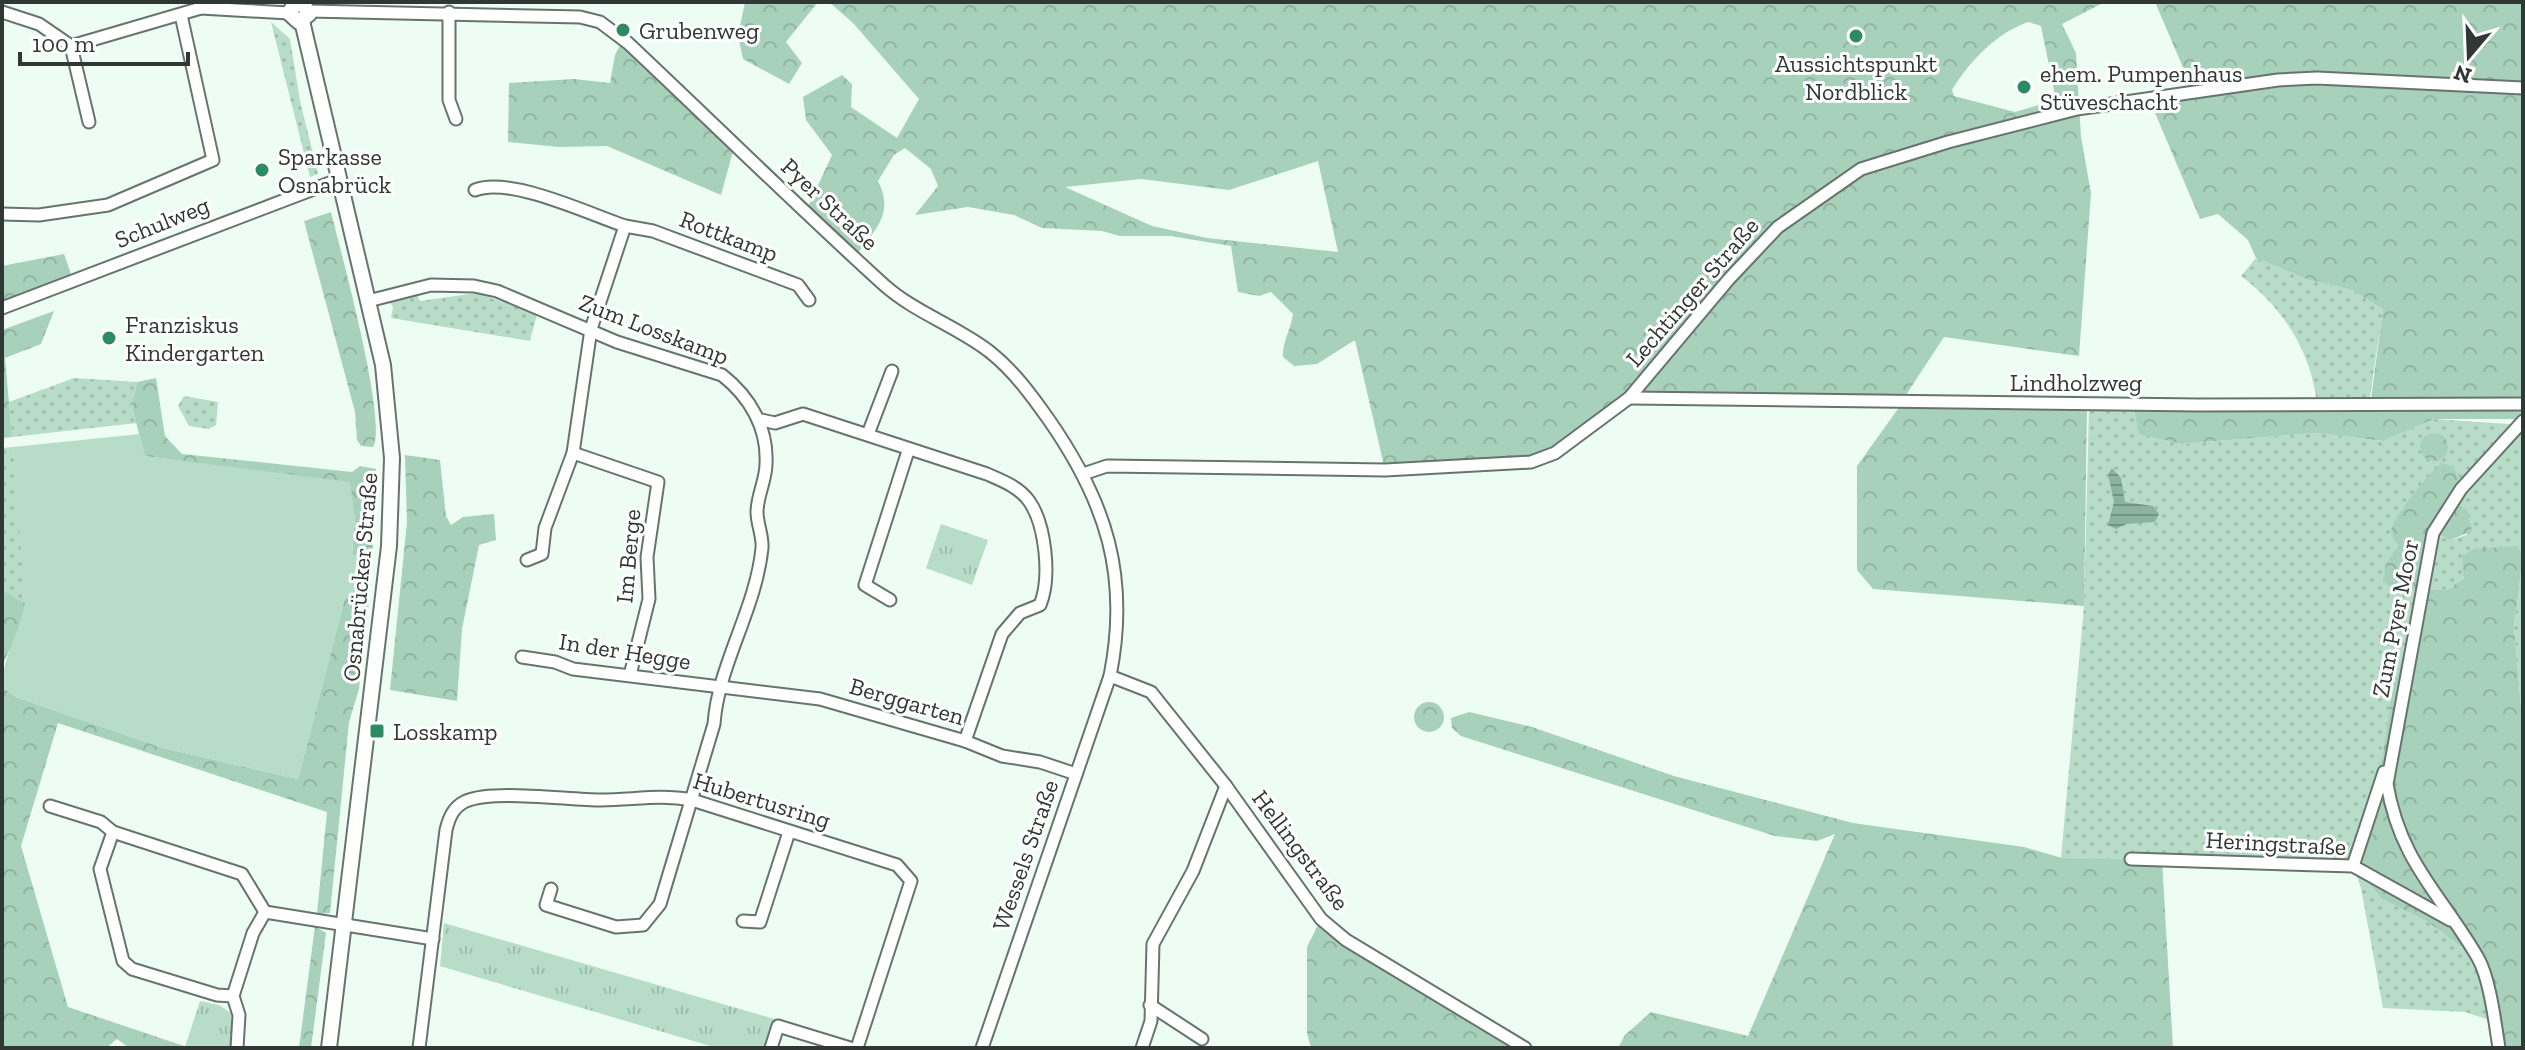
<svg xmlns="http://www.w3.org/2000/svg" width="2525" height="1050" font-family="'Zilla Slab',serif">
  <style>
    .grass { fill: url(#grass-dots); fill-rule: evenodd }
    .forest { fill: url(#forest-crowns); fill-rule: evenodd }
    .park { fill: url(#park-tufts) }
    .pitch { fill: #b7dcc8 }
    .water { fill: url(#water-rules) }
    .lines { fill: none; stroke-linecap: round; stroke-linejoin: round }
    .minor-casing { stroke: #67746d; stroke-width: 15 }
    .tertiary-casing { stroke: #67746d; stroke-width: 18 }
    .minor { stroke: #fff; stroke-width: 11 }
    .tertiary { stroke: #fff; stroke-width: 14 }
    .poi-dot { fill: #2d8b64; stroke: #fff; stroke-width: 3 }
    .labels { text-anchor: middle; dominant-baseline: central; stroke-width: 6; stroke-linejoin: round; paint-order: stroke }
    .poi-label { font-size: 24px; fill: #313734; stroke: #fff; text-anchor: start }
    .street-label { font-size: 24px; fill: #313734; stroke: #fff }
  </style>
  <defs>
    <pattern id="grass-dots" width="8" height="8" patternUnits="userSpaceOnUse" patternTransform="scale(2)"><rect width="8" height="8" fill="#b7dcc8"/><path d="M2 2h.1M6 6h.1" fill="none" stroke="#9ebdac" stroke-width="1.8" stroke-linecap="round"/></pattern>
    <pattern id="forest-crowns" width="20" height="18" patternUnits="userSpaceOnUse" patternTransform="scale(2)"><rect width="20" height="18" fill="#a8d1bb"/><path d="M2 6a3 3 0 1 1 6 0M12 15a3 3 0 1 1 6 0" fill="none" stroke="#91b4a1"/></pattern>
    <pattern id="park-tufts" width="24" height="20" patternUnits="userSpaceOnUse" patternTransform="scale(2)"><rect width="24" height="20" fill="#b7dcc8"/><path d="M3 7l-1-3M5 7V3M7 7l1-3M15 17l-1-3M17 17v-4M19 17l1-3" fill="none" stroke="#9ebdac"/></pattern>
    <pattern id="water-rules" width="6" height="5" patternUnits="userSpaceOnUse" patternTransform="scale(2)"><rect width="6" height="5" fill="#8bb39e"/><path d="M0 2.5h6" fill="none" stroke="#729282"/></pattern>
  </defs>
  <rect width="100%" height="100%" fill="#edfdf4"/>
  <g class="grass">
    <path d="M 271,22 L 290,39 L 300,101 L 318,174 L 310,177 Z"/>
    <path d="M 2256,258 L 2309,280 L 2352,290 L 2383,309 L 2370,397 L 2316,397 C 2309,348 2281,306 2241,276 Z"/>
    <path d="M 477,293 L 537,314 L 530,341 L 391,318 L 393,307 L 389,301 L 417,294 L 420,301 Z"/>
    <path d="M 74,378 L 137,382 L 132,404 L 137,423 L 12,437 L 9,402 Z"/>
    <path d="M 184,396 L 218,402 L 216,425 L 209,429 L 189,426 L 178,406 Z"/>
    <path d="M 2089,408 L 2134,409 L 2183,444 L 2316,433 L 2383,441 L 2434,419 L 2523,425 L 2523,729 L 2514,627 L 2523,556 L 2462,556 L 2465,577 L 2447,590 L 2399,671 L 2383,753 L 2357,829 L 2353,866 L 2382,899 L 2428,922 L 2480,961 L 2495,1022 L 2465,1012 L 2383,1008 L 2361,888 L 2353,866 L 2061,858 L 2084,606 ZM 2441,464 L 2454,468 L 2449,506 L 2458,509 L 2467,535 L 2450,540 L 2433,533 L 2386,563 L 2398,545 L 2401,510 Z"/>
    <path d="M 13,447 L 25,584 L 25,603 L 2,590 L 2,448 Z"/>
  </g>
  <g class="forest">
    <path d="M 745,2 L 818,2 L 786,42 L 802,63 L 789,84 L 743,59 L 738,36 Z"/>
    <path d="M 829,2 L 2105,2 L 2062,24 L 2076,53 L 2081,137 L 2091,193 L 2079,356 L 1944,337 L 1904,398 L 1629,398 L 1531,462 L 1385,470 L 1355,340 L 1317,364 L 1294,366 L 1283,357 C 1282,343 1291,329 1293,314 L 1271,292 L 1259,296 L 1238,292 L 1231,246 L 1171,236 L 1120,236 L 1102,231 L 1042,228 L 1014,215 L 968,207 L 915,215 L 938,186 L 931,169 L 905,148 L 894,155 L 878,181 C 895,215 874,230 855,257 L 806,211 L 832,155 L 806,120 L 803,97 L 842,75 L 852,84 L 851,107 L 897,138 L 919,99 L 853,23 ZM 2028,22 L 2041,26 L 2056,100 L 2015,112 L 1954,96 L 1952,90 C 1970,61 1995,34 2028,22 ZM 1318,161 L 1338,252 L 1207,238 L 1152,226 L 1065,187 L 1141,179 L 1229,190 Z"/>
    <path d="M 2155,2 L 2523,2 L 2523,399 L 2371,399 L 2383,309 L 2352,290 L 2309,280 L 2256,258 L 2248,240 L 2218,214 L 2200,219 L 2150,101 L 2194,93 Z"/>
    <path d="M 623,39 L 735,144 L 721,195 L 607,146 L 559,147 L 508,142 L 509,83 L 574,79 L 610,83 L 615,55 Z"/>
    <path d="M 331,212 C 340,249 388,422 373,447 L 361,446 L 357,440 L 355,412 L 304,221 Z"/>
    <path d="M 64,254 L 71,274 L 2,301 L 2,266 Z"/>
    <path d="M 54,311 L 41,344 L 5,358 L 12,437 L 2,438 L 2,330 Z"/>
    <path d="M 156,378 L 165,436 L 182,454 L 352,472 L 360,466 L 376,469 L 372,559 L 352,555 L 355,518 L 189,462 L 144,456 L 132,404 L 137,382 Z"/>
    <path d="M 1900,406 L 2087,408 L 2084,606 L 1873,589 L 1857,570 L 1857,466 Z"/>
    <path d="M 2134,409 L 2523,411 L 2523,419 L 2434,419 L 2383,441 L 2316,433 L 2182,444 L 2139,434 Z"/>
    <circle cx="2434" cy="447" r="14"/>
    <path d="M 405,455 L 440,460 L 446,516 L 451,525 L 463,517 L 494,514 L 496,540 L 479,545 L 462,629 L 457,701 L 390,690 L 407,522 Z"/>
    <path d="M 2441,463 L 2454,467 L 2461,489 L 2449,506 L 2467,509 L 2472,531 L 2450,540 L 2434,533 L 2421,589 L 2447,590 L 2464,578 L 2462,556 L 2474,549 L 2517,546 L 2523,556 L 2514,627 L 2523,729 L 2523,1048 L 2499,1048 L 2480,961 L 2428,922 L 2382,899 L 2353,866 L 2357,829 L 2383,753 L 2392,694 L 2421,590 L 2392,590 L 2383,580 L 2386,563 L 2398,545 C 2394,539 2390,534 2392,527 C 2395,514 2430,473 2441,463 Z"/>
    <path d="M 2,590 L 25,603 L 21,628 L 2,665 Z"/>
    <path d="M 345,597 L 369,601 L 359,689 L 349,722 L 330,913 L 317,914 L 327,812 L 58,723 L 21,846 L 68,1007 L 190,1048 L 129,1048 L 117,1039 L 106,1048 L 2,1048 L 2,687 L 16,697 L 163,748 L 298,779 Z"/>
    <circle cx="1429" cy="717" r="15"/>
    <path d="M 1469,712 L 1532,727 L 1674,776 L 1853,823 L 2024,847 L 2062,858 L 2162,860 L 2173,1048 L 1618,1048 L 1625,1035 L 1651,1012 L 1748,1036 L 1835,834 L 1817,841 L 1775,836 L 1461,736 L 1452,728 L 1451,718 Z"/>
    <path d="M 1321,919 L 1525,1048 L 1311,1048 L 1307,1033 L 1307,947 Z"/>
    <path d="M 315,926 L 326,933 L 311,1048 L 299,1048 Z"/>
  </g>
  <g class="park">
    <path d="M 941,524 L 988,540 L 972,585 L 926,568 Z"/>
    <path d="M 444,923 L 778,1020 L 769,1048 L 717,1048 L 440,966 Z"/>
    <path d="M 200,1001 L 219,1005 L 231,1013 L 232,1048 L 185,1047 Z"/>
  </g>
  <path class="pitch" d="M 140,434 L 145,456 L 350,482 L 355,518 L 352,555 L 372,559 L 369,601 L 345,597 L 298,779 L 163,748 L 16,697 L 2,687 C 2,657 20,633 25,603 L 13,447 Z"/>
  <path class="water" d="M 2112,468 L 2121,478 L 2125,502 L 2153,506 L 2159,514 L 2155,522 L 2126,524 L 2116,529 L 2108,525 L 2114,502 L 2108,474 Z"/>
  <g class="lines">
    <g class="minor-casing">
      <g id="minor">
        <path d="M 200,3 L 201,8 L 289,13"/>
        <path d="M 309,11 L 580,17 L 600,22 L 628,43 C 713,123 796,205 883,284 C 915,313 957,326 990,352 C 1014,371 1032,396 1049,420 C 1106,502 1130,576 1110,676 L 982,1048"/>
        <path d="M 2,12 L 39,24 L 71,46 L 201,8"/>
        <path d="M 449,12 L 449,100 L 456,119"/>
        <path d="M 71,46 L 89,122"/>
        <path d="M 475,190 C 510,176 589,214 625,226"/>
        <path d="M 2,214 L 39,215 L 108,205 L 213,160 L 181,15"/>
        <path d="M 368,301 L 431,285 L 474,286 L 497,291 L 617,342 L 722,375 C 750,397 768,428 766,464 C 766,480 757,496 757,512 C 757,524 763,536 762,548 C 756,609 718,665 714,724 L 660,904 L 643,925 L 616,927 L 546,905 L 551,889"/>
        <path d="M 2,308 L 340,179"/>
        <path d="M 1629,398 L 2199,405 L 2523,404"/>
        <path d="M 761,420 L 775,423 L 803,414 L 987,474 C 1003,481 1019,487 1029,501 C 1046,525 1051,579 1040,605 L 1020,613 L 1002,634 L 965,741"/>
        <path d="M 868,434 L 892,371"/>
        <path d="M 573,453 L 658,482 L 647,557 L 649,599 L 630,675"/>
        <path d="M 1083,474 L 1107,466 L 1385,470 L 1531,462 L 1555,453 L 1629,398 L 1729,279 L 1778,227 L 1861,169 L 1948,142 L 2077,109 L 2278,80 L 2317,78 L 2523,88"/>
        <path d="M 527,560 L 542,554 L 545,528 L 573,453 L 591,329 L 625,226 L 653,231 L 798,285 L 809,300"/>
        <path d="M 890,600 L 865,585 L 908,451"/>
        <path d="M 522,657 L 555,662 L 573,669 L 820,699 L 965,741 L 1002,756 L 1040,762 L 1076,774"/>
        <path d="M 1110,676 L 1151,692 L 1226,786 L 1321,919 L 1346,940 L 1525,1048"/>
        <path d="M 50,806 L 101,822 L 113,832"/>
        <path d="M 2131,859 L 2353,866 L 2450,920"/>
        <path d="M 2353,866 L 2384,772"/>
        <path d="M 743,921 L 760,922 L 789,832"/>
        <path d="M 233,996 L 217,995 L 132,969 L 123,961 L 100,869 L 113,832 L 242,874 L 265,912"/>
        <path d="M 1150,1005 L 1202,1039"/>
        <path d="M 237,1048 L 239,1015 L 233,996 L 253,933 L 265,912 L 433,939"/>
        <path d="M 419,1048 L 446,830 C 449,818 453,807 466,801 C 494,789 567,800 601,800 C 633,800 660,794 692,800 L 897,865 L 911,881 L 857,1048"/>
        <path d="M 771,1048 L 778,1026 L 850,1048"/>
        <path d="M 1142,1048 L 1151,1021 L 1153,944 L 1193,871 L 1226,786"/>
        <path d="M 2499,1048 C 2495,1023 2490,979 2478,958 C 2441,894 2400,862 2387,784 L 2433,533 L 2461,489 L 2523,421"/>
      </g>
    </g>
    <g class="tertiary-casing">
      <g id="tertiary">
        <path d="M 296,2 L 289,13 L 299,22 L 309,14 L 302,2"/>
        <path d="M 302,21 L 383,365 L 392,458 L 389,546 L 329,1048"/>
      </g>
    </g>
    <use href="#minor" class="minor"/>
    <use href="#tertiary" class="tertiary"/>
  </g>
  <g class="poi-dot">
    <circle cx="623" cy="30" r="8"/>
    <circle cx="1856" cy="36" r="8"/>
    <circle cx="2024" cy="87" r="8"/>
    <circle cx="262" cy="170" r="8"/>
    <circle cx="109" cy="338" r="8"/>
    <rect x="369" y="723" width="16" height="16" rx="4"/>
  </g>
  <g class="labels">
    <g class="poi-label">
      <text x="639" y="30">Grubenweg</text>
      <text x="1856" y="63" text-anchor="middle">Aussichtspunkt<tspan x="1856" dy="28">Nordblick</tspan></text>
      <text x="2040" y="73">ehem. Pumpenhaus<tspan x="2040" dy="28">Stüveschacht</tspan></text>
      <text x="278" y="156">Sparkasse<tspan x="278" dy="28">Osnabrück</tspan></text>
      <text x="125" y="324">Franziskus<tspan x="125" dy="28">Kindergarten</tspan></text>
      <text x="393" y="731">Losskamp</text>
    </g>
    <g class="street-label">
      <text transform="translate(830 204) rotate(43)">Pyer Straße</text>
      <text transform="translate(162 222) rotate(-22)">Schulweg</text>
      <text transform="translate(729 236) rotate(21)">Rottkamp</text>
      <text transform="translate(1692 292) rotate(-49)">Lechtinger Straße</text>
      <text transform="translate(654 329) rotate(21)">Zum Losskamp</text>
      <text x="2076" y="382">Lindholzweg</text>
      <text transform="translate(628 556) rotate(-85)">Im Berge</text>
      <text transform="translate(360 577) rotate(-85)">Osnabrücker Straße</text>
      <text transform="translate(2395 618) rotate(-79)">Zum Pyer Moor</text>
      <text transform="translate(625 651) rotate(9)">In der Hegge</text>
      <text transform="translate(907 701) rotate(16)">Berggarten</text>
      <text transform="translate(762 800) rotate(17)">Hubertusring</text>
      <text transform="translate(2276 843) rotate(3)">Heringstraße</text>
      <text transform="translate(1301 850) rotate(53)">Hellingstraße</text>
      <text transform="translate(1025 855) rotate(-71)">Wessels Straße</text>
    </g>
  </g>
  <rect width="2525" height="1050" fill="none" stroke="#313734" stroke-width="8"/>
  <g transform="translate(2469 56) rotate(199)" stroke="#ffffff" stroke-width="6" paint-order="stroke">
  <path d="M0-6L14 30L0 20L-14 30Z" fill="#313734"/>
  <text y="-12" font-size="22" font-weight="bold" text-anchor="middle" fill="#313734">N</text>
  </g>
  <path d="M20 52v12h168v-12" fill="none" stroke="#313734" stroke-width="4"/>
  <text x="32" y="52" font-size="24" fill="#313734" stroke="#ffffff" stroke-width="6" paint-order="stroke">100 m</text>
</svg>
